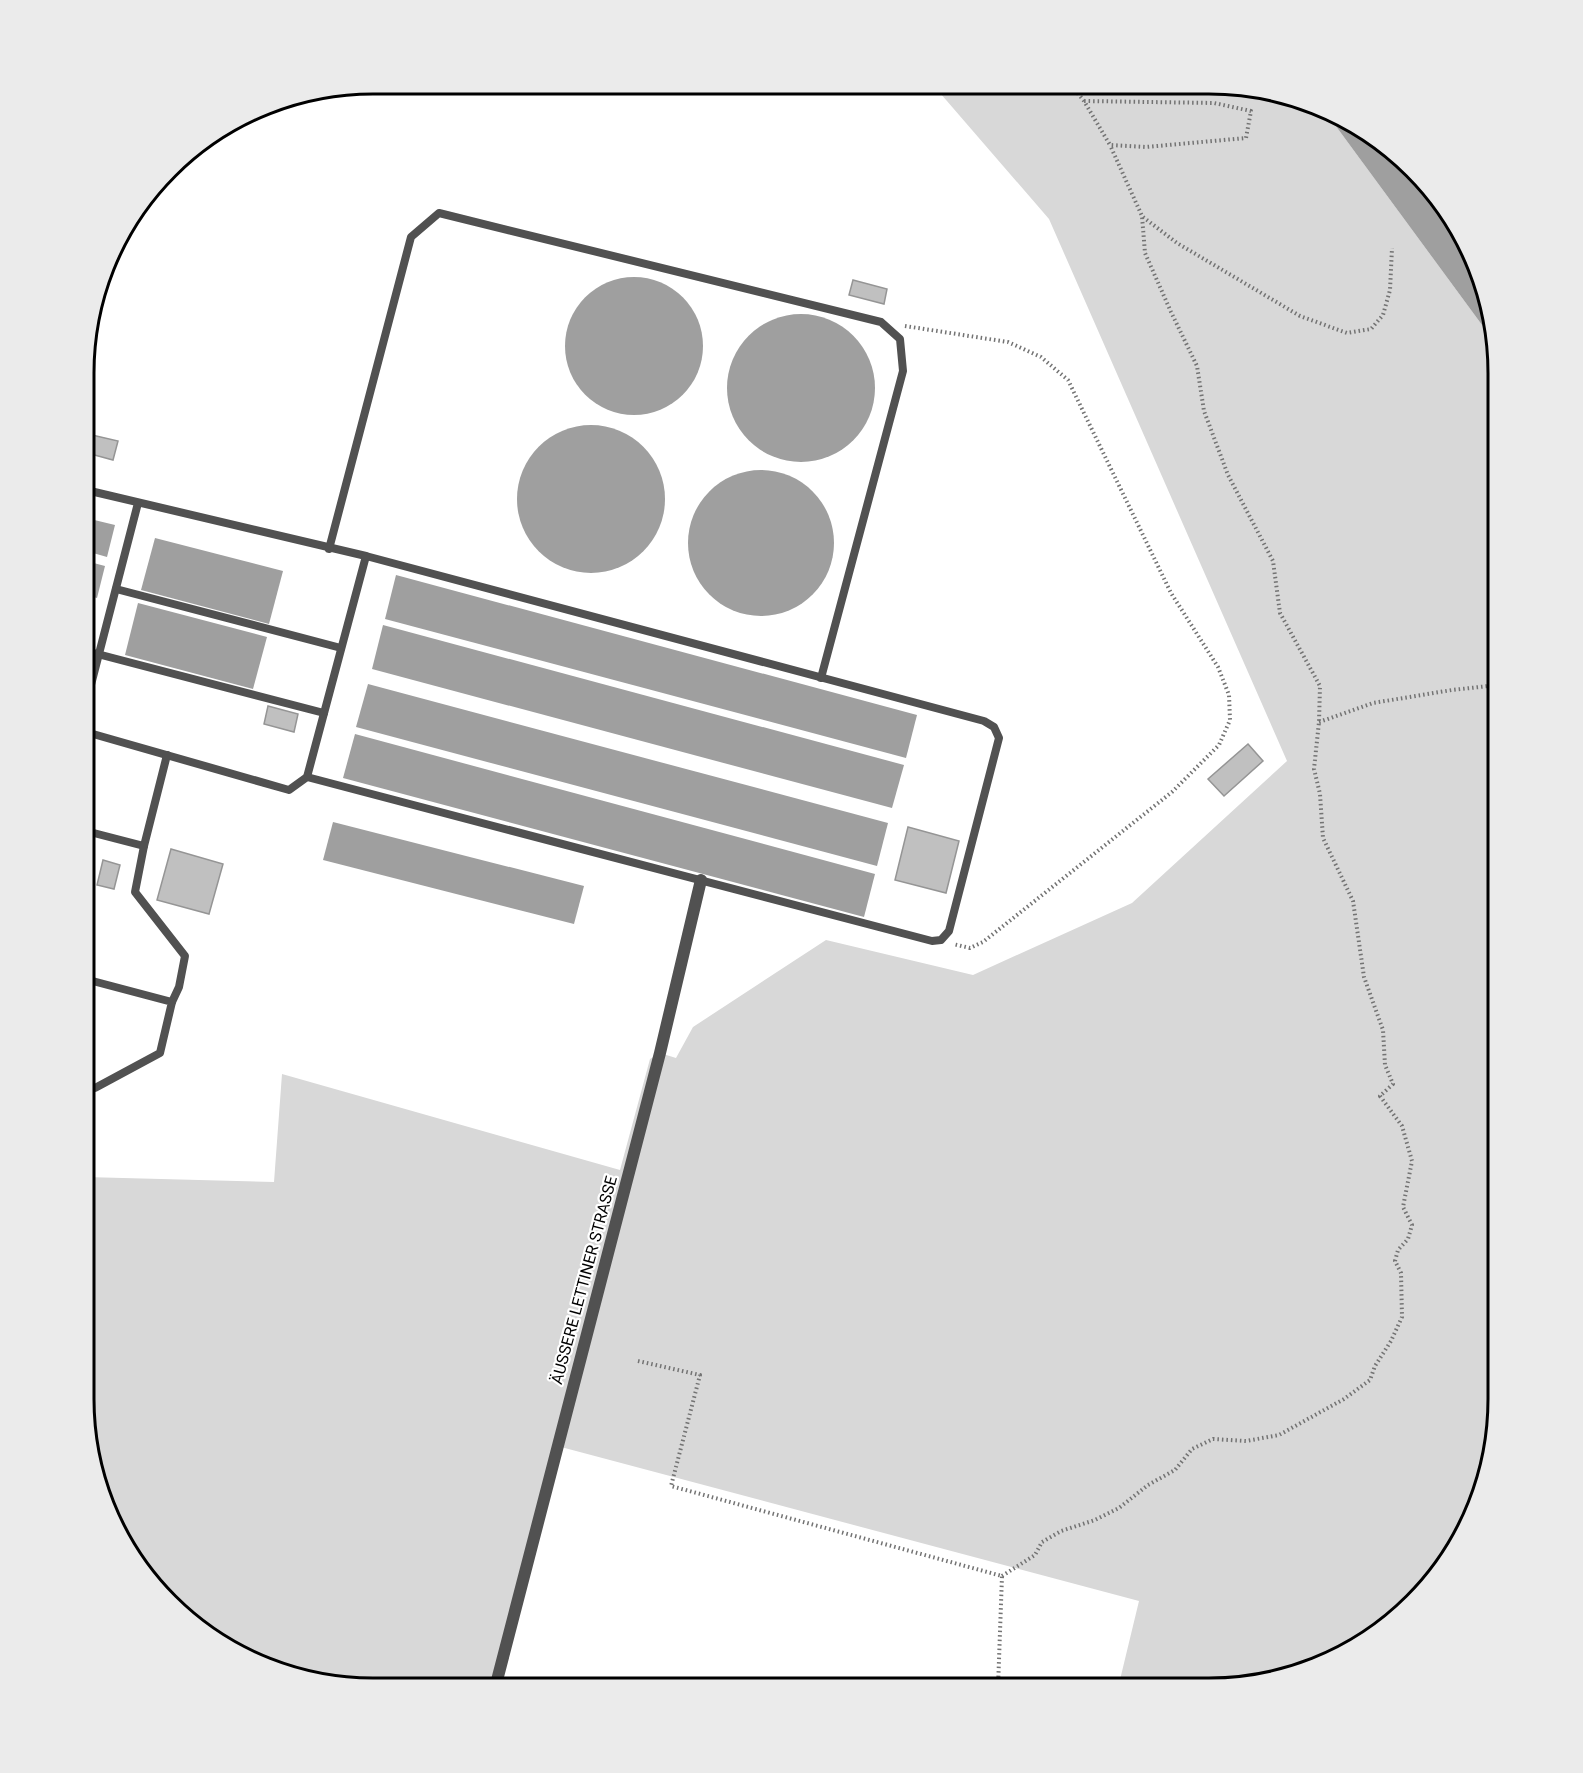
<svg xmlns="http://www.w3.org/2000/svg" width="1583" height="1773" font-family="Roboto,sans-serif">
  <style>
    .green { fill: #d8d8d8 }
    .water { fill: #9f9f9f }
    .building { fill: #c0c0c0; stroke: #959595; stroke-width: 1.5 }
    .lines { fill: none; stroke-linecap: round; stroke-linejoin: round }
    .path { stroke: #737373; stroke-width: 4; stroke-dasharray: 1.5 3; stroke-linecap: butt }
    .lane { stroke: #515151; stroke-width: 8 }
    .street { stroke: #515151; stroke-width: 12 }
    .labels { text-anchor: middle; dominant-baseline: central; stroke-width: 4.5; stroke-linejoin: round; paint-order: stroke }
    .street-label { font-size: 16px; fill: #000; stroke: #fff }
    .rim { fill: none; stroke: #000; stroke-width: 3 }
  </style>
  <rect width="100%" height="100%" fill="#fff"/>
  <path class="green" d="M 934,86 L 1247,86 L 1327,114 L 1496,344 L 1498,355 L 1498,1418 L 1460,1545 L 1370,1640 L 1302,1674 L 1228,1688 L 1118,1688 L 1139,1601 L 561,1447 L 491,1688 L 355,1688 L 229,1650 L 133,1560 L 99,1492 L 85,1418 L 85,1177 L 274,1182 L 282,1074 L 620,1170 L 650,1059 L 660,1053 L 676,1058 L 693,1027 L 826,940 L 973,975 L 1132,903 L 1287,761 L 1049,219 Z"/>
  <g class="water">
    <path d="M 1327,114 L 1355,123 L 1450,213 L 1484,281 L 1496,344 Z"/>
    <circle cx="634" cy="346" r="69"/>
    <circle cx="801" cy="388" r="74"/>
    <circle cx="591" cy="499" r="74"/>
    <circle cx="761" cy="543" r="73"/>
    <path d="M 86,518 L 115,525 L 107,557 L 86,551 Z"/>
    <path d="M 155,538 L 283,571 L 269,624 L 141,590 Z"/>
    <path d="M 86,561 L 105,566 L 97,598 L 86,595 Z"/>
    <path d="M 396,575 L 917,715 L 906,758 L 385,619 Z"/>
    <path d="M 138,603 L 267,637 L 253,689 L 125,655 Z"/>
    <path d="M 383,625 L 904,765 L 892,808 L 372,669 Z"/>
    <path d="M 368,684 L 888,823 L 877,866 L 356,727 Z"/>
    <path d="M 355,734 L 875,874 L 864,917 L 343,778 Z"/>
    <path d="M 333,822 L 584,886 L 574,924 L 323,860 Z"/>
  </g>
  <g class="building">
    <path d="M 853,280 L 887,289 L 884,304 L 849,295 Z"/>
    <path d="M 92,435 L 118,441 L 113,460 L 87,453 Z"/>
    <path d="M 268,706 L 298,714 L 294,732 L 264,724 Z"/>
    <path d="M 1248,744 L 1263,761 L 1224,796 L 1208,779 Z"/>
    <path d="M 908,827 L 959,841 L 946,893 L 895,880 Z"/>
    <path d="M 171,849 L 223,864 L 209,914 L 157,900 Z"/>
    <path d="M 103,860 L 120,865 L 114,889 L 97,885 Z"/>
  </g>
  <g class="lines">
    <g class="path">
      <path d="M 1072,86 L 1084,101 L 1110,145 L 1146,147 L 1246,138 L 1251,111 L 1214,103 L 1084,101"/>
      <path d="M 1143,217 L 1177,243 L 1300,316 L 1347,333 L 1371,329 L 1383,315 L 1390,290 L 1392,248"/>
      <path d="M 905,326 L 1008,342 L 1041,357 L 1068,380 L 1171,593 L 1218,667 L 1229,695 L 1230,720 L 1219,745 L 1172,792 L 983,942 L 970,948 L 953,944"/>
      <path d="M 1319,722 L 1373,703 L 1452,690 L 1498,685"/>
      <path d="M 638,1361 L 700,1375 L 671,1486 L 1002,1576 L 998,1688"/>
      <path d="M 1002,1576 L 1035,1555 L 1042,1542 L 1061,1531 L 1095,1520 L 1119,1508 L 1148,1485 L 1175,1470 L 1192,1449 L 1213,1439 L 1246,1441 L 1279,1435 L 1344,1399 L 1370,1380 L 1375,1366 L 1391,1341 L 1402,1317 L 1401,1273 L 1395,1261 L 1398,1250 L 1408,1239 L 1412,1225 L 1403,1207 L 1412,1161 L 1402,1126 L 1380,1096 L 1393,1084 L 1385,1065 L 1383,1030 L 1364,977 L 1353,901 L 1323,838 L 1320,794 L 1314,769 L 1319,722 L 1320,686 L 1280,613 L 1273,561 L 1228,475 L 1204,411 L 1197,366 L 1171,312 L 1145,253 L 1142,216 L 1110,145"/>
    </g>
    <g class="lane">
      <path d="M 86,490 L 366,556 L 984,721 L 994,727 L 999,738 L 949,931 L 941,940 L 932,941 L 307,777"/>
      <path d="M 329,549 L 411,237 L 439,213 L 881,322 L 900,339 L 903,371 L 821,678"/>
      <path d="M 116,589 L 341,648"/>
      <path d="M 86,651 L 324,713"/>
      <path d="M 86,704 L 138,503"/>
      <path d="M 86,732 L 289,790 L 307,777 L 366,556"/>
      <path d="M 86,831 L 144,846 L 167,755"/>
      <path d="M 144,846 L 135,892 L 185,956 L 179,987 L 172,1002"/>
      <path d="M 85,1086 L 95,1088 L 160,1053 L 172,1002 L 85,979"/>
    </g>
    <path class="street" d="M 495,1688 L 660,1053 L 701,880"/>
  </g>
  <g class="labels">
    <g class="street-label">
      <text transform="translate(584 1280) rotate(-75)">ÄUSSERE LETTINER STRASSE</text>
    </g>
  </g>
  <path d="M0 0H1583V1773H0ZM373 94H1209A279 279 0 0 1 1488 373V1399A279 279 0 0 1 1209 1678H373A279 279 0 0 1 94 1399V373A279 279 0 0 1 373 94Z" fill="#ebebeb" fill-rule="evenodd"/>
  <path class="rim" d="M373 94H1209A279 279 0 0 1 1488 373V1399A279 279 0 0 1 1209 1678H373A279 279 0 0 1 94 1399V373A279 279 0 0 1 373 94Z"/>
</svg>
